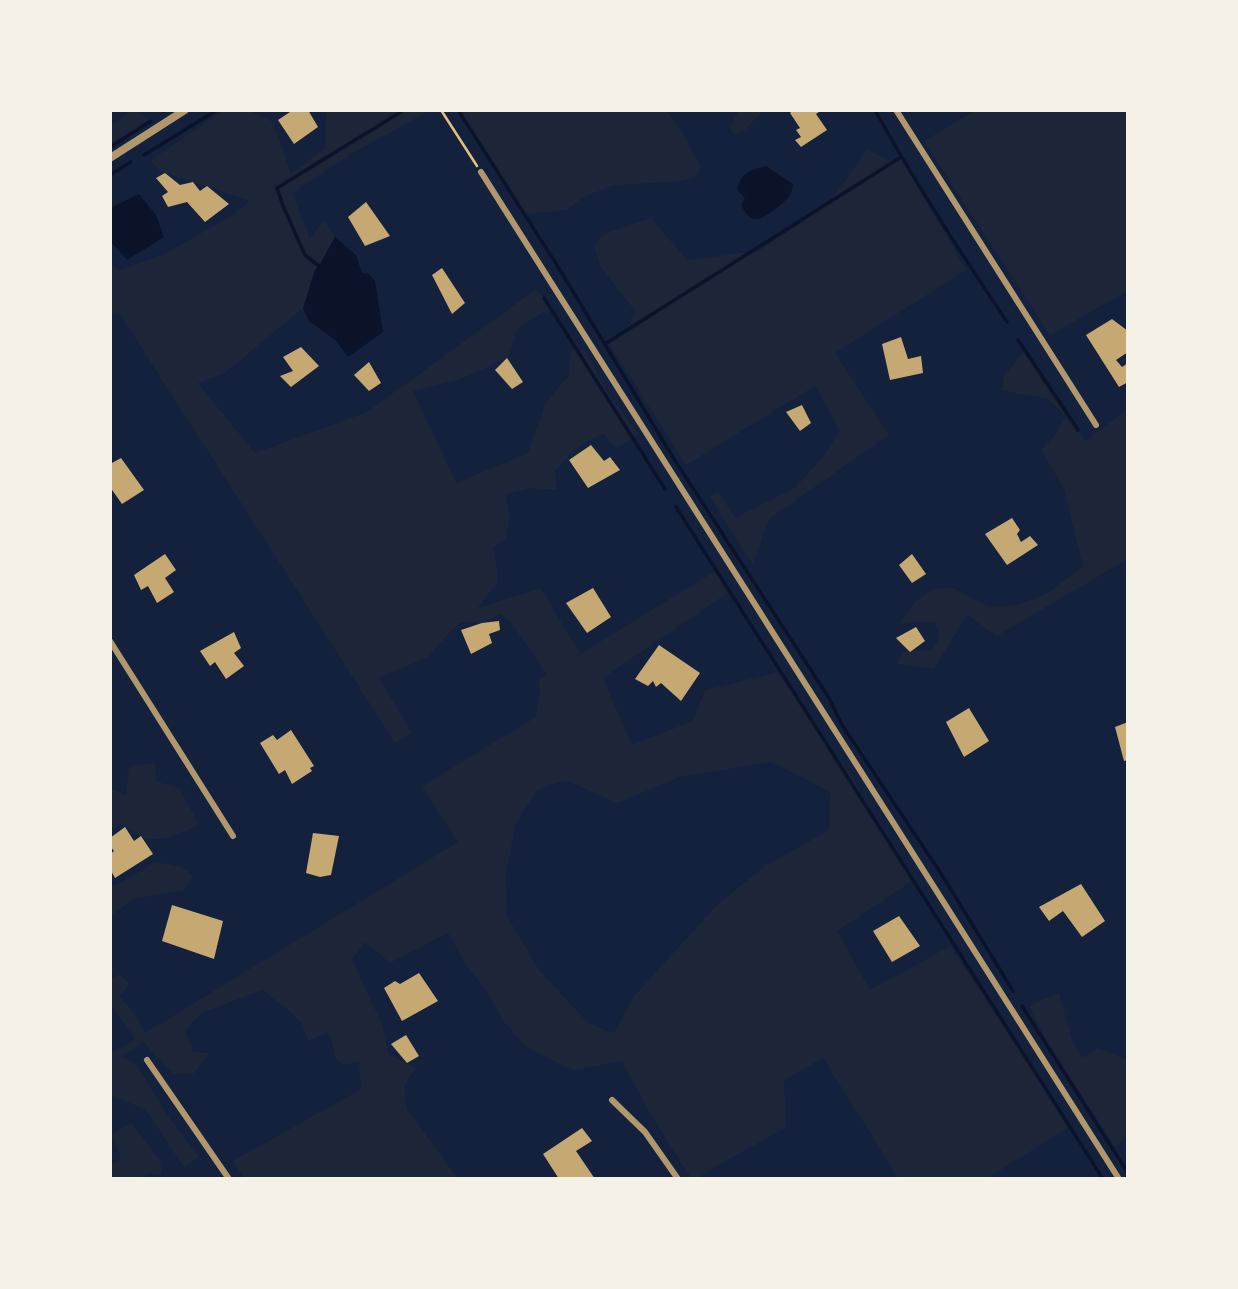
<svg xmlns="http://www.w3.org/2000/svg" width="1238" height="1289" font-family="Spectral,serif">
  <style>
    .green { fill: #1d2539; fill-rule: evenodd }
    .water { fill: #0b132b }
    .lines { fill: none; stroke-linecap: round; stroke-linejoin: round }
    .stream { stroke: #0b132b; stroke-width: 3.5 }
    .building { fill: #c6a872 }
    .path { stroke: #e5c07b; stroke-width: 2.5 }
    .minor { stroke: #b1986c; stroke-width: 6 }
    .tertiary { stroke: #b1986c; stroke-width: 8 }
  </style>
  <rect width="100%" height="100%" fill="#14213d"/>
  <g class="green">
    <path d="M 131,110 L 136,110 L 149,120 L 110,145 L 110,126 Z"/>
    <path d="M 224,110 L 248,110 L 273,122 L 291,174 L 325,148 L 326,110 L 431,110 L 353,153 L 292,193 L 310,239 L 324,220 L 335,237 L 319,266 L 315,270 L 303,308 L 225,373 L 198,383 L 255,453 L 367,412 L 536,289 L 552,307 L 518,328 L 507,358 L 461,379 L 413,391 L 456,483 L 528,453 L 545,404 L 568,376 L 572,349 L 585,350 L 609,395 L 639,434 L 616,449 L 604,434 C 583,440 569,455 555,471 L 557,490 L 532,488 L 505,494 L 510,518 L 505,540 L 493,547 L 497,568 L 497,583 L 478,608 L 541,588 L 580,654 L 717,570 L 732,590 L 603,678 L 632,745 L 693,721 L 705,690 L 778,672 L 850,774 L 912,881 L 837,931 L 870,990 L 950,946 L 1071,1126 L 986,1179 L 899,1179 L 823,1058 L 784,1080 L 786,1128 L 725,1161 L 698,1178 L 692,1179 L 652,1117 L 622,1061 L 573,1070 L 527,1048 L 504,1022 L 491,998 L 465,963 L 448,933 L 390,963 L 365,942 L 352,960 L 382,1024 L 389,1055 L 416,1068 L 404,1086 L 407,1109 L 458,1179 L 245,1179 L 233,1161 L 361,1089 L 359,1062 L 343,1065 L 335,1057 L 332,1042 L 328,1032 L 308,1041 L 302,1023 L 288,1010 L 262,990 L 202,1013 L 185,1030 L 193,1052 L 209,1053 L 193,1074 L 174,1074 L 158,1059 L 144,1042 L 121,1057 L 137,1065 L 169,1118 L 199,1156 L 184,1168 L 152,1119 L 144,1109 L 110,1095 L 110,1054 L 135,1039 L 110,1003 L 110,979 L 120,974 L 129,984 L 119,997 L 131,1009 L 145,1033 L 458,842 L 422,786 L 536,717 L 540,692 L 539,680 L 547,674 L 512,624 L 501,614 L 482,623 L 460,622 L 426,658 L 379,678 L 412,733 L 395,743 L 118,311 L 110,315 L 110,260 L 118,271 L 166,253 L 226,219 L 250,201 L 160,171 L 151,160 ZM 771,762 L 830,792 L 829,830 L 765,866 L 718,904 L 635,995 L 614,1033 L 588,1023 L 539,970 L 507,916 L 506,873 L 516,823 L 537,790 L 565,780 L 618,803 L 680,777 Z"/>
    <path d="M 459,110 L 666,110 L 684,136 L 701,167 L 695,178 L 674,182 L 614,185 L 586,196 L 567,209 L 551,212 L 525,213 Z"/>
    <path d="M 739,110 L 764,110 L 745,130 L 734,135 L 730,127 Z"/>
    <path d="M 976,110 L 1128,110 L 1128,291 L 1050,335 L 924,141 Z"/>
    <path d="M 867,150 L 894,163 L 901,157 L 966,270 L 835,353 L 889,435 L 769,519 L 753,565 L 710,497 L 718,491 L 735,518 L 795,488 L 826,453 L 840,430 L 815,386 L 686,465 L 606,339 L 626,330 L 636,312 L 600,266 L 594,246 L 604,234 L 651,218 L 687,260 L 759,251 L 828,204 Z"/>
    <path d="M 1026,349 L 1034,368 L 1085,441 L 1128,409 L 1128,559 L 997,636 L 967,615 L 934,669 L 897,664 L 903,652 L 931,650 L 940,638 L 935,622 L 900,623 L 915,602 L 932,589 L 954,588 L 988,606 L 1012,606 L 1044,595 L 1083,567 L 1064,489 L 1041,450 L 1052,439 L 1066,417 L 1048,399 L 1002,390 L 1004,376 Z"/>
    <path d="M 155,763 L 156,781 L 180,789 L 199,825 L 168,838 L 147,840 L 120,824 L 110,830 L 110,788 L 126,795 L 129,766 Z"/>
    <path d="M 155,863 C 170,864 183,864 193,877 L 184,890 L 134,899 L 110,916 L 110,885 L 116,885 Z"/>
    <path d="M 1059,993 L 1073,1043 L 1082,1058 L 1098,1048 L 1128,1060 L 1128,1119 L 1124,1140 L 1115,1147 L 1047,1041 L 1029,1007 L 1041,1000 Z"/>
    <path d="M 131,1123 L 160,1160 L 162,1173 L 154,1176 L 150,1172 L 138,1179 L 110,1179 L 110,1165 L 121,1159 L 112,1134 Z"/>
  </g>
  <g class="water">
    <path d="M 766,166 L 793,184 C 792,189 792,191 790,195 C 785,202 766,218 758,219 C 749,220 745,212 741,205 L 745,198 L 737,190 C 741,172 750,171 766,166 Z"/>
    <path d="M 139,194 L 156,215 L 164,237 L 127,260 L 110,241 L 110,208 Z"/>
    <path d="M 335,237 L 356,255 L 362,273 L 369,274 L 375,281 L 383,332 L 348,357 L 335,340 L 309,321 L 303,308 L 315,270 L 319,266 Z"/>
  </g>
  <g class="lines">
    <g class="stream">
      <path d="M 458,110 L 560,270 L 674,459 L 829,698 L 842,725 L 942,875 L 1013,991"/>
      <path d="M 875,110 C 915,183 961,253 1007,322"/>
      <path d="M 164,111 L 165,110"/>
      <path d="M 110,147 L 151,121"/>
      <path d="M 144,155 L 217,110"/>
      <path d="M 110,175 L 131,162"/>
      <path d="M 319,266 L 305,255 L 283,206 L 277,188 L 404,110"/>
      <path d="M 544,298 L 665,489"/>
      <path d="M 1018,340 L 1078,430"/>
      <path d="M 605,344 L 901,157"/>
      <path d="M 676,507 L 1103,1179"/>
      <path d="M 1022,1006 L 1128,1173"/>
    </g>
  </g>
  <g class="building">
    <path d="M 293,110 L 308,110 L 318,127 L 294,144 L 278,120 Z"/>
    <path d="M 793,110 L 822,110 L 816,114 L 827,130 L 801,147 L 795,140 L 801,137 L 796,130 L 800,128 L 790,113 Z"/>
    <path d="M 165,173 L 180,185 L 193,182 L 200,191 L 207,186 L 229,204 L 205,222 L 187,202 L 168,207 L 162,196 L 168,192 L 156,178 Z"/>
    <path d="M 366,202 L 390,236 L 365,246 L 348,217 Z"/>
    <path d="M 442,268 L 465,303 L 452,314 L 432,275 Z"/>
    <path d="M 1112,319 L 1128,331 L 1128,352 L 1116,360 L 1122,367 L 1128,363 L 1128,382 L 1119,387 L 1086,335 Z"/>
    <path d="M 901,337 L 908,359 L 921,356 L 923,373 L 890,380 L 882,344 Z"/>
    <path d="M 301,347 L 319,366 L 291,387 L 280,376 L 293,371 L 283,357 Z"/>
    <path d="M 507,358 L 523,382 L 512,389 L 495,370 Z"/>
    <path d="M 369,362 L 381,383 L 369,391 L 354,375 Z"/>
    <path d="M 802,405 L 811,423 L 800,431 L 786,412 Z"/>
    <path d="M 591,445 L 604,461 L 610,457 L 620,470 L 588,488 L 569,460 Z"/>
    <path d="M 121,458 L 144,490 L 122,504 L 110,487 L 110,464 Z"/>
    <path d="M 1012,518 L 1020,530 L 1017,534 L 1021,542 L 1030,536 L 1038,545 L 1007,565 L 985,534 Z"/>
    <path d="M 165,554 L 176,570 L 165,578 L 174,592 L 157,603 L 148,586 L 141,590 L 134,575 Z"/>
    <path d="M 912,554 L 926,574 L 912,583 L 899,565 Z"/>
    <path d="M 593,588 L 611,617 L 587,633 L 566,603 Z"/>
    <path d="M 499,621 L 500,630 L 489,634 L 492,643 L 471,654 L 461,630 L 482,623 Z"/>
    <path d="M 916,627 L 925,641 L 910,652 L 896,638 Z"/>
    <path d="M 234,632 L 241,648 L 234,653 L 244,666 L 226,679 L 215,662 L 210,666 L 200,651 Z"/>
    <path d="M 659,645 L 700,673 L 681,701 L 661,683 L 656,687 L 653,681 L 648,686 L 635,679 Z"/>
    <path d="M 969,708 L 989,741 L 964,757 L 946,722 Z"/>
    <path d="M 1128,722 L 1128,760 L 1124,761 L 1115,727 Z"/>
    <path d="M 291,730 L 314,766 L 310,768 L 312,771 L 292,784 L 285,770 L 279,774 L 260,743 L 273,735 L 277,740 Z"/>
    <path d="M 125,827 L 134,841 L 141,836 L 153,854 L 115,878 L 110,869 L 110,854 L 114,851 L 110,846 L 110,838 Z"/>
    <path d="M 313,833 L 339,836 L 331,875 L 320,877 L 306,873 Z"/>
    <path d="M 1081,884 L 1105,921 L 1082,937 L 1063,911 L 1049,921 L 1039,907 Z"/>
    <path d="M 172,905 L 223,921 L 214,959 L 162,941 Z"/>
    <path d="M 899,916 L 920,946 L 892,962 L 873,931 Z"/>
    <path d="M 419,973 L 438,1001 L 402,1021 L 384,988 L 395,981 L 400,984 Z"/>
    <path d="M 406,1035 L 419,1056 L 407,1063 L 391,1044 Z"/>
    <path d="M 582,1128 L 592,1141 L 576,1151 L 595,1179 L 559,1179 L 543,1154 Z"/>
  </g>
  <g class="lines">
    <path class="path" d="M 441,110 L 477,166"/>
    <g class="minor">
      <path d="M 896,110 L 1096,425"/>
      <path d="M 481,172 L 1119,1179"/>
      <path d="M 110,641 L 233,836"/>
      <path d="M 147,1060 L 229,1179"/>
      <path d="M 612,1100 L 645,1132 L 678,1179"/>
    </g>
    <path class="tertiary" d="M 110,158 L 185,110"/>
  </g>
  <rect width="1238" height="1289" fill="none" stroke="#f6f1e7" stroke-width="224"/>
</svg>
